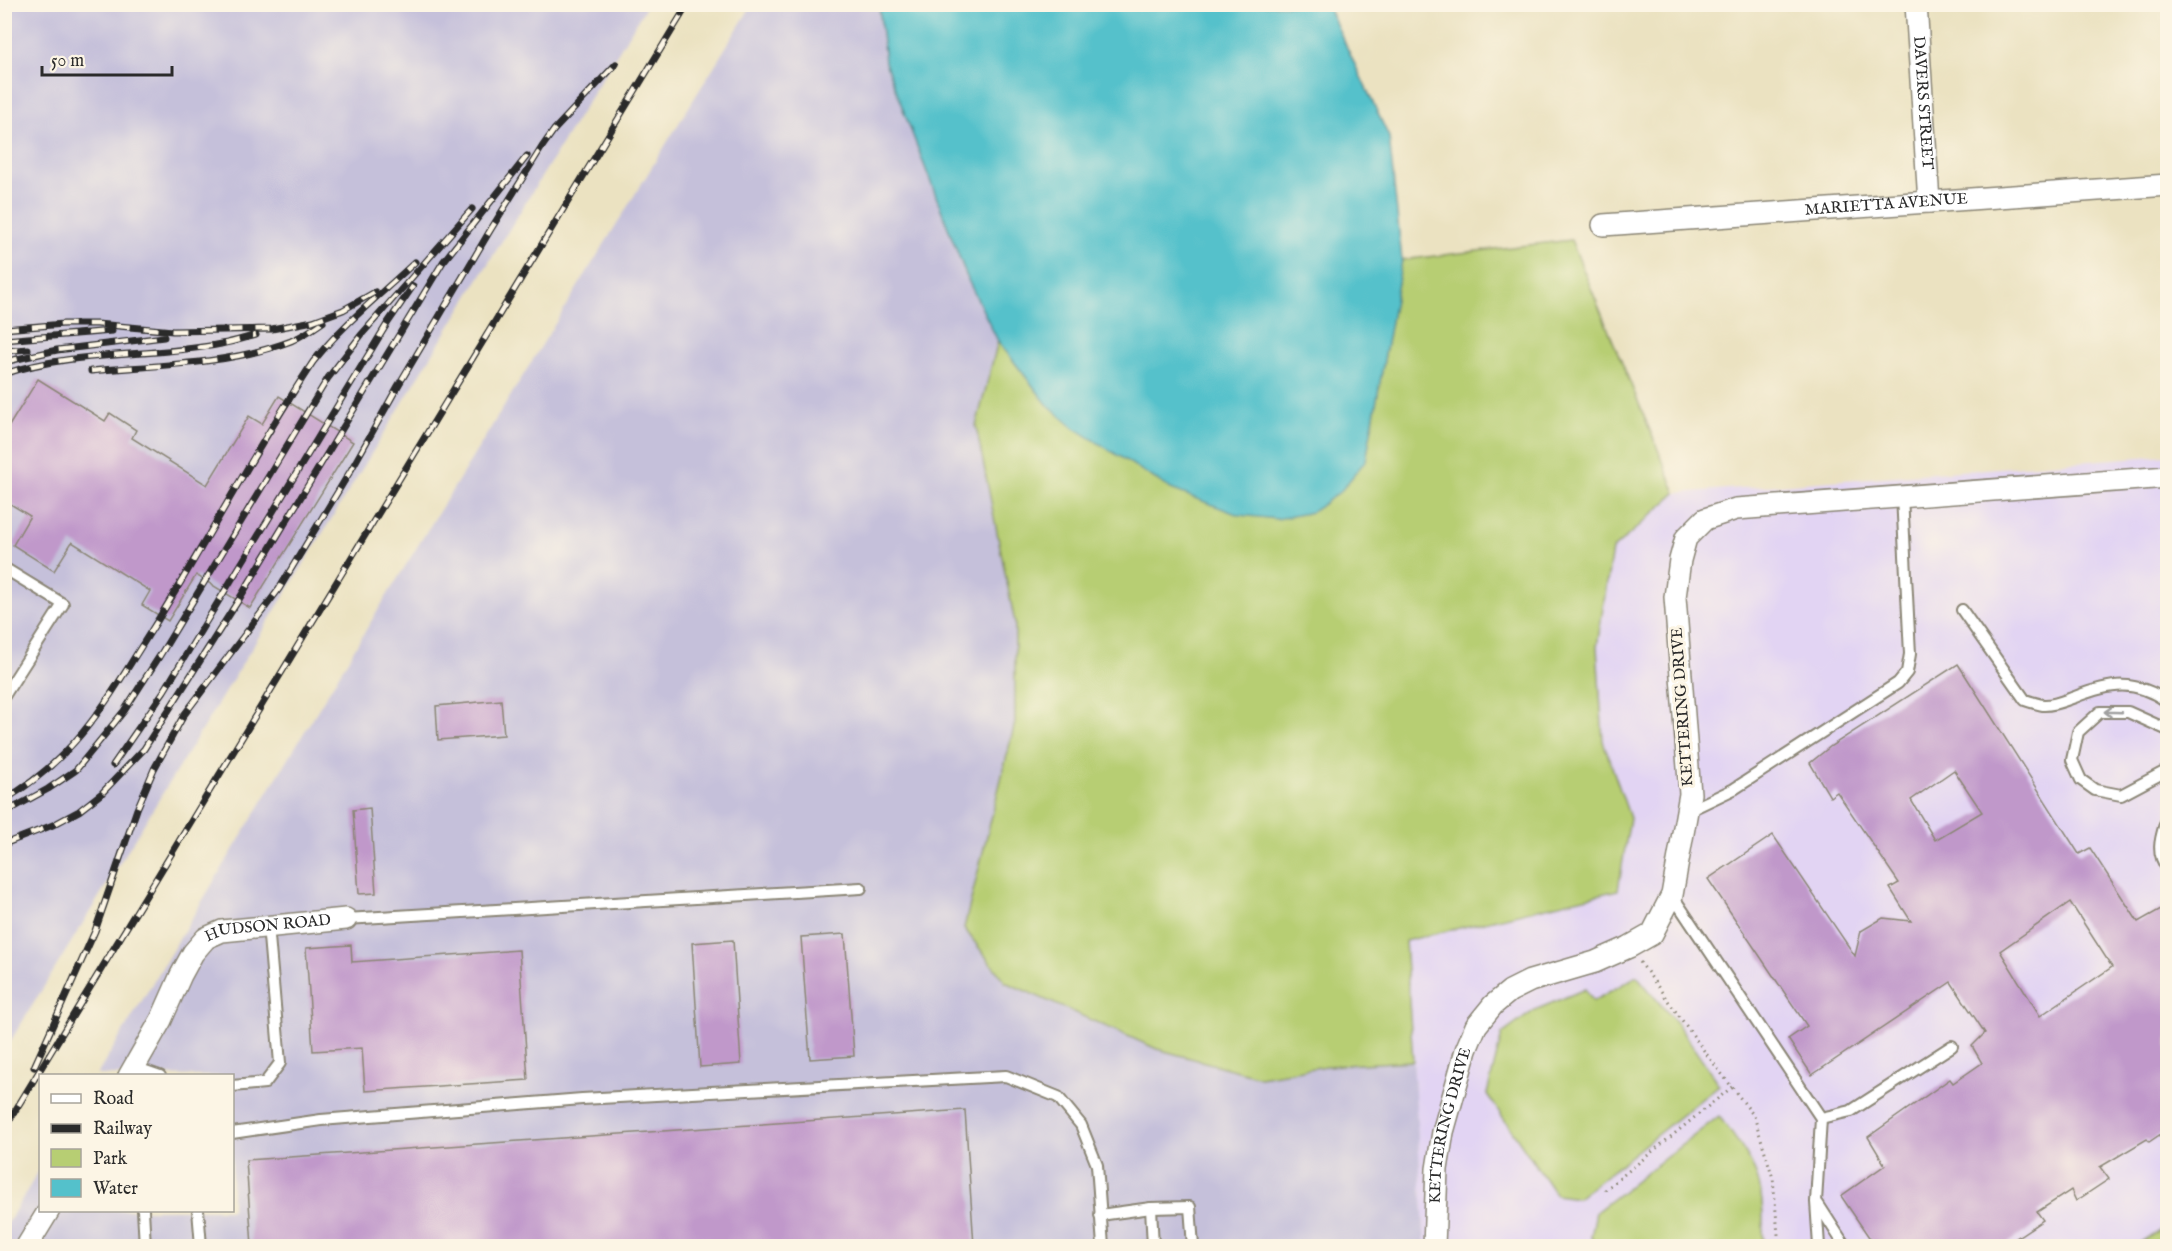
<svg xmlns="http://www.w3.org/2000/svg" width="2172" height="1251" font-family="'IM FELL English',serif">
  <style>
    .built { fill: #e2d4f3 }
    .industrial { fill: #c5c0da }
    .green { fill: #b7ce73; stroke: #717c4f; stroke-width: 1.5 }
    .water { fill: #54c1cb; stroke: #40767b; stroke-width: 1.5 }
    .building { fill: #c098ca; fill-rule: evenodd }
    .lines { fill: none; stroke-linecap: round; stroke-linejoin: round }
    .lane-casing { stroke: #8b8676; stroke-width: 14 }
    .street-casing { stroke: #8b8676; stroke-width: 24 }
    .path { stroke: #8b8676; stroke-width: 3; stroke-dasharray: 1.5 4.5; stroke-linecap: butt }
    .lane { stroke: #fff; stroke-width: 10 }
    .street { stroke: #fff; stroke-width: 21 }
    .rail-casing { stroke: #2b2b2b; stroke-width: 7 }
    .rail { stroke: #fcf5e5; stroke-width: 4.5; stroke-dasharray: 14; stroke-linecap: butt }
    .oneway { stroke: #a0a0a0 }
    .labels { text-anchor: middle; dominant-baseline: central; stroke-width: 6; stroke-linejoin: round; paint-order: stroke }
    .street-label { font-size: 16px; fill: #2b2b2b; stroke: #fcf5e5 }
  </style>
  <rect width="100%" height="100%" fill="#fcf5e5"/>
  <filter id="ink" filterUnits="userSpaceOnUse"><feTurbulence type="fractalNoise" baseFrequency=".0167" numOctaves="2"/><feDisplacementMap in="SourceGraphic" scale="12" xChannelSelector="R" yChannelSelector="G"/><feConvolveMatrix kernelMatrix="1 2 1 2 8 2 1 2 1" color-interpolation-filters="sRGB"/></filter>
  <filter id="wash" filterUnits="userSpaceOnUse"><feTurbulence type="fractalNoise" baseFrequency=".008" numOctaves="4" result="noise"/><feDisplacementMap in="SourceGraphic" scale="24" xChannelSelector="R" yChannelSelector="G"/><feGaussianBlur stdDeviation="1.35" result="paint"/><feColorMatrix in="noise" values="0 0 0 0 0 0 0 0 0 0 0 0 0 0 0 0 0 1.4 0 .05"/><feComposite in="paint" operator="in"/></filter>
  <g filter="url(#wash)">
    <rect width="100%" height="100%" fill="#ebe2c1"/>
    <path class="built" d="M 2167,455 L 2167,1246 L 1425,1246 L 1405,941 L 1618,889 L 1630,818 L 1603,741 L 1597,647 L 1612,550 L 1676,493 Z"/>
    <g class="industrial">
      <path d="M 5,5 L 647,5 L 5,1050 Z"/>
      <path d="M 752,5 L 879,5 L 885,62 L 968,280 L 998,341 L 976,426 L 1015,623 L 1015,723 L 964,928 L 1005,982 L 1157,1049 L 1260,1077 L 1326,1066 L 1413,1061 L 1425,1246 L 5,1246 L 4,1229 L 40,1169 L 40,1210 L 232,1210 L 232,1076 L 97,1075 L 372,620 Z"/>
    </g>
    <g class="green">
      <path d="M 1571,240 L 1676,493 L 1612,550 L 1597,647 L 1603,741 L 1630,818 L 1618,890 L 1405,941 L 1413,1061 L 1326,1066 L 1260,1077 L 1157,1049 L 1005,982 L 964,928 L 1015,723 L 1015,623 L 976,426 L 998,341 L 1047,404 L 1366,460 L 1402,260 Z"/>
      <path d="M 1637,976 L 1678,1025 L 1719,1085 L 1578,1198 L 1556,1195 L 1487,1094 L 1502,1034 L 1535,1010 L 1585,989 L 1593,1001 Z"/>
      <path d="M 1719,1116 C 1732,1134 1752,1159 1758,1180 C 1764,1201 1763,1225 1763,1246 L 1598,1246 L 1591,1237 L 1596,1212 Z"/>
      <path d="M 2167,1225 L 2167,1246 L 2135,1246 Z"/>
    </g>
    <path class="water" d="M 879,5 L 1327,5 L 1389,137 L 1402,260 L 1366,460 L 1341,491 L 1312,512 L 1277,519 L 1239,515 L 1171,489 L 1073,427 L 1047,404 L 998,341 L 968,280 L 885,62 Z"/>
    <g id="blocks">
      <g class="building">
        <path d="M 38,379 L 105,421 L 110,413 L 136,430 L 132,438 L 207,485 L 249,416 L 262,424 L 279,396 L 353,442 L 250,608 L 196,575 L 168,621 L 142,605 L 150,591 L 72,542 L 54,571 L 13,545 L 30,516 L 4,500 L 4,434 Z"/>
        <path d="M 1958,664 L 2079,854 L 2090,848 L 2138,922 L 2168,905 L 2168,1129 L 2149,1142 L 2147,1139 L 2100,1167 L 2109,1179 L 2076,1201 L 2071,1190 L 2037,1212 L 2043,1220 L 2004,1246 L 1875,1246 L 1841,1196 L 1885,1165 L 1868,1137 L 1950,1079 L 1953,1083 L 1982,1063 L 1972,1046 L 1985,1033 L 1951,982 L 1812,1075 L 1788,1039 L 1807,1026 L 1708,879 L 1773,835 L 1855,956 L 1861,931 L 1883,918 L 1911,921 L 1890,888 L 1899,883 L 1837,792 L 1830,797 L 1810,763 L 1831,746 ZM 1954,770 L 1982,812 L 1935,840 L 1911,800 ZM 2070,902 L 2112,967 L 2040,1016 L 2000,951 Z"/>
        <path d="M 501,700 L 504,735 L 438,740 L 436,706 Z"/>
        <path d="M 370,808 L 376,893 L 359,894 L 353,810 Z"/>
        <path d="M 845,934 L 854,1056 L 810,1059 L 801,937 Z"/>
        <path d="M 733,940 L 741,1064 L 700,1067 L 692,943 Z"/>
        <path d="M 351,945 L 352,962 L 519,950 L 528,1080 L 365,1091 L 362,1048 L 313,1051 L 306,948 Z"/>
        <path d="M 965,1110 L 974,1246 L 252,1246 L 246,1160 Z"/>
      </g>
    </g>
  </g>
  <g filter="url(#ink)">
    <use href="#blocks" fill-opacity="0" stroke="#8b8676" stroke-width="1.5"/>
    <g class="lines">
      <g class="lane-casing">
        <g id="lane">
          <path d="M 4,568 L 63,604 L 4,696"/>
          <path d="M 1962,610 L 2025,700 C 2031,702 2037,704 2043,705 C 2053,706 2066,700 2075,697 C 2111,683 2135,679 2168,702"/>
          <path d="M 2168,730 L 2128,712 L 2100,712 L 2078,732 L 2072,760 L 2081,780 L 2095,790 L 2121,795 L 2168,770"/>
          <path d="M 1688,811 L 1734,789 L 1898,683 L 1907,672 L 1910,654 L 1902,496"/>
          <path d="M 2168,822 L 2165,824 C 2160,840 2156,854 2168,869"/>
          <path d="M 1672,895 L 1821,1118 L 1816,1202 L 1819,1246"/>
          <path d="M 346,919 L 861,888"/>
          <path d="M 134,1067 L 160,1076"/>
          <path d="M 232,1086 L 265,1083 L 280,1063 L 268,925"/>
          <path d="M 1821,1118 L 1851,1111 L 1952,1046"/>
          <path d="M 232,1133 L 321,1120 L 582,1099 L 1006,1076 L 1058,1097 L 1081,1125 L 1097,1165 L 1103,1246"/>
          <path d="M 1818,1204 L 1845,1246"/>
          <path d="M 1151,1208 L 1153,1246"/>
          <path d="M 143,1210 L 145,1246"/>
          <path d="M 198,1210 L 201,1246"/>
          <path d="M 1100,1215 L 1151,1208 L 1190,1207 L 1193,1246"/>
        </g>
      </g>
      <g class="street-casing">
        <g id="street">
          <path id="s1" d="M 1916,4 L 1929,202"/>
          <path id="s2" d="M 1603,225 L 2168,185"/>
          <path id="s3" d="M 129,1076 L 161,1020 L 181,975 L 193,953 L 206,938 L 222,931 L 346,919"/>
          <path d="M 27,1246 L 49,1210"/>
          <path id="s4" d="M 1434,1246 L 1437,1169 L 1443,1132 L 1466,1050 L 1476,1026 L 1493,1005 L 1510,991 L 1530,981 L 1595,962 L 1629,947 L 1652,934 L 1672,895 L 1690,794 L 1675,597 L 1680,560 L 1686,538 L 1705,519 L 1736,509 L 2168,477"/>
        </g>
      </g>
      <g class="path">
        <path d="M 1640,962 L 1705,1052 L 1754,1116 L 1773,1178 L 1779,1246"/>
        <path d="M 1605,1190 L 1732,1087"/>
      </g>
      <use href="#lane" class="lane"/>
      <use href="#street" class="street"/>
      <g class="rail-casing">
        <g id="rail">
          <path d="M 4,329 L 64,324 L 97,324 L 173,331 L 272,329 L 313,321 L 343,310 L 375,292"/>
          <path d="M 4,340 L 112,331"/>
          <path d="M 4,351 L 28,349"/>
          <path d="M 4,362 L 57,350 L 164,337"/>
          <path d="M 91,371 C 157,365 228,365 291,341 C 302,336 313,329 323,322"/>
          <path d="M 4,374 C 74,350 149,358 221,344 C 233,342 245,338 256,335"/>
          <path d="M 113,765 L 164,691 L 387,324 L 413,286"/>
          <path d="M 4,800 C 77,757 108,699 151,631 C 207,542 255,449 313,362 C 343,324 380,295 415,262"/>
          <path d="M 4,813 L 48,789 L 76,770 L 124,711 L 159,657 L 328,378 L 362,334 L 472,209"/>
          <path d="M 4,844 L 53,825 L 79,811 L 102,793 L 144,749 L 238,601 L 443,262 L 527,156"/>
          <path d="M 34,1067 L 95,931 L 137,809 L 154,769 L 184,715 L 279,589 L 351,470 L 398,386 L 491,229 L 542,147 L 554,130 L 616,64"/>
          <path d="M 4,1129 L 688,4"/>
        </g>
      </g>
      <use href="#rail" class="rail"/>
    </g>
    <defs><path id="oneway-shaft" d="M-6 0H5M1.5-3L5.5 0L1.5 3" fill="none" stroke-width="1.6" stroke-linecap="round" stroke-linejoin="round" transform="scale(1.5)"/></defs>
    <use class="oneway" href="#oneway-shaft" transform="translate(2113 712) rotate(-178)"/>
  </g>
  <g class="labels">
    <g class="street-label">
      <text stroke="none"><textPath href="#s1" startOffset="99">DAVERS STREET</textPath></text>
      <text stroke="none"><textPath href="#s2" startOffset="284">MARIETTA AVENUE</textPath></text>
      <text transform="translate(1683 707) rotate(-94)">KETTERING DRIVE</text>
      <text stroke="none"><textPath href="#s3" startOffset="222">HUDSON ROAD</textPath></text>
      <text stroke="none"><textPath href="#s4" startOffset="122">KETTERING DRIVE</textPath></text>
    </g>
  </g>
  <rect width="2172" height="1251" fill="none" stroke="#fcf5e5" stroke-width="24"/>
  <rect x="39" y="1074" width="195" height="138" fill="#fcf5e5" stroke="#a8a49b" stroke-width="1.5"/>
  <rect x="51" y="1094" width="30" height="9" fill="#ffffff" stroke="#a8a49b" stroke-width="1.5"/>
  <text x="93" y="1104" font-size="18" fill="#2b2b2b">Road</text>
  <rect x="51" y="1124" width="30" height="9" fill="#2b2b2b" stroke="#a8a49b" stroke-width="1.5"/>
  <text x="93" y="1134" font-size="18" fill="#2b2b2b">Railway</text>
  <rect x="51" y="1149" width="30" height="18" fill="#b7ce73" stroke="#a8a49b" stroke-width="1.5"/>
  <text x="93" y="1164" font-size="18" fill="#2b2b2b">Park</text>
  <rect x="51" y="1179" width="30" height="18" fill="#54c1cb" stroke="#a8a49b" stroke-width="1.5"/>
  <text x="93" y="1194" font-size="18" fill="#2b2b2b">Water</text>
  <path d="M42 66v9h130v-9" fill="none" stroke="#2b2b2b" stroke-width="3"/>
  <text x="51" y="66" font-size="18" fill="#2b2b2b" stroke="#fcf5e5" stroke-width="4.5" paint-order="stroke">50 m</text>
</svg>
